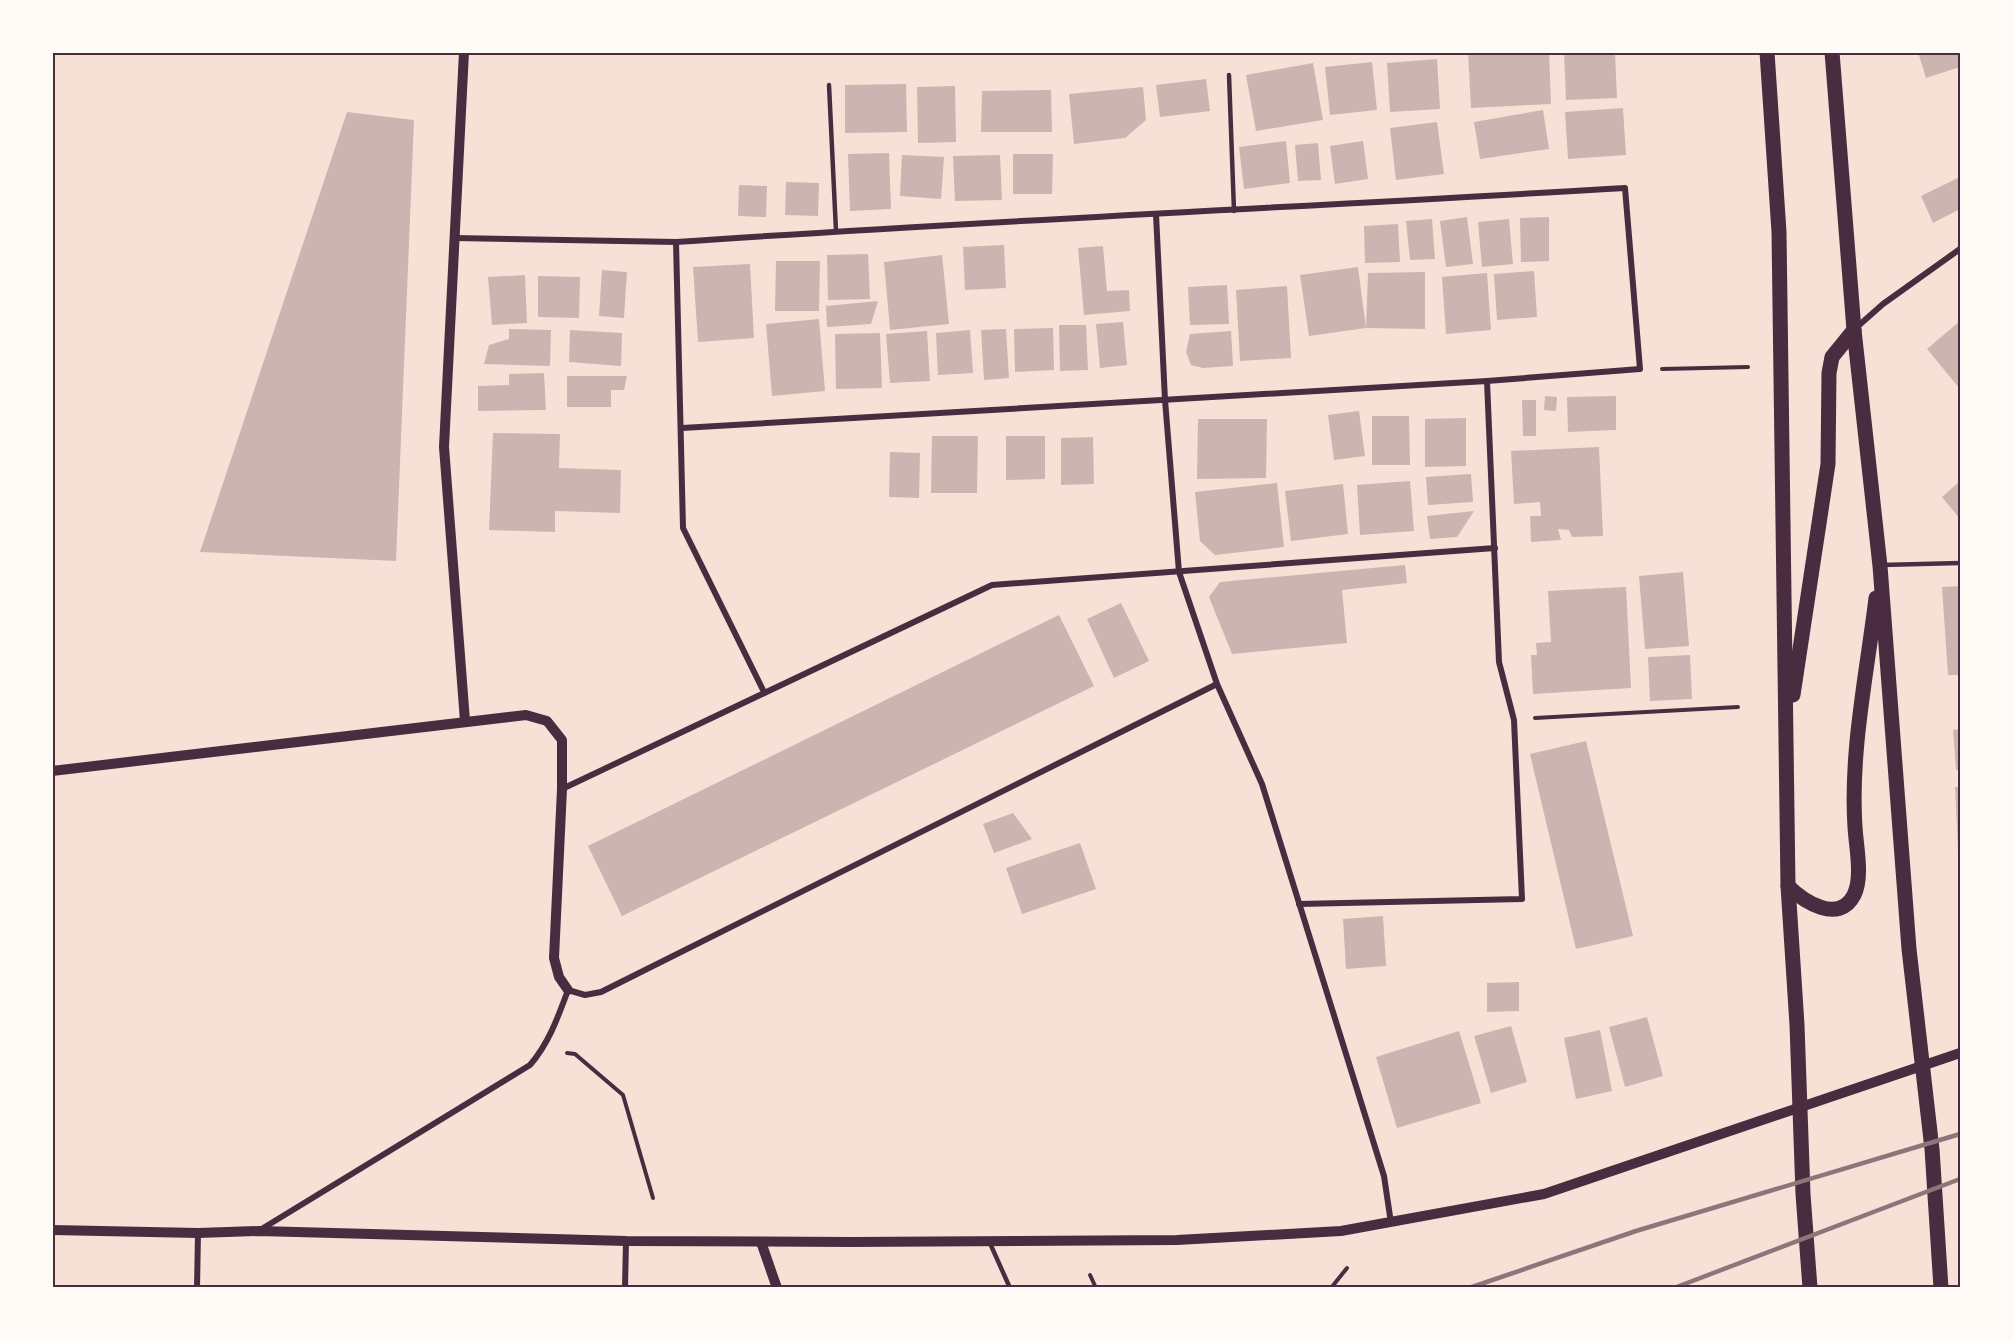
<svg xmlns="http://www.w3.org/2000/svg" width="2013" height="1340" font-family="Barlow,sans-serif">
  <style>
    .building { fill: #ccb4b1 }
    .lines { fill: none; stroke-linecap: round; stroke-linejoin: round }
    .path { stroke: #4a2c40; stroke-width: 4 }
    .service { stroke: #4a2c40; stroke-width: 4.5 }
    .minor { stroke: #4a2c40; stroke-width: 6 }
    .tertiary { stroke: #4a2c40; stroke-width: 10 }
    .primary { stroke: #4a2c40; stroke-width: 15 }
    .rail { stroke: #8f747c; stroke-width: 4.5 }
    .neatline { fill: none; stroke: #4a2c40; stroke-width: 2 }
  </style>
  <rect width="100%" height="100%" fill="#f7e1d7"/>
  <g class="building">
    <path d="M 1468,52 L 1549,52 L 1551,104 L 1471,108 Z"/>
    <path d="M 1564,52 L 1615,52 L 1617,98 L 1566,100 Z"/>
    <path d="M 1918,52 L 1960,52 L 1960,67 L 1926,78 Z"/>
    <path d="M 1437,59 L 1440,109 L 1390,112 L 1387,63 Z"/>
    <path d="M 1372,62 L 1377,110 L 1330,115 L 1325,67 Z"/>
    <path d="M 1313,63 L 1323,120 L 1256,131 L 1246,75 Z"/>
    <path d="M 1206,79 L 1210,111 L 1160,117 L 1156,85 Z"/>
    <path d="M 906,84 L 907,132 L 845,133 L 845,85 Z"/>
    <path d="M 955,86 L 956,142 L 918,143 L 917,87 Z"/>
    <path d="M 1143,87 L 1146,120 L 1125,138 L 1074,144 L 1069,94 Z"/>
    <path d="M 1051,90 L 1052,132 L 981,132 L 982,91 Z"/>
    <path d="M 1623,108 L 1626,155 L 1568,159 L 1565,112 Z"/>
    <path d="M 1543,110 L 1549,149 L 1480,159 L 1474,122 Z"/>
    <path d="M 347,112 L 414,120 L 396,561 L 200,552 Z"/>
    <path d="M 1437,122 L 1444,174 L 1396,180 L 1390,128 Z"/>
    <path d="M 1286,141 L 1290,183 L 1244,189 L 1239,147 Z"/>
    <path d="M 1363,141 L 1368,179 L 1335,184 L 1330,146 Z"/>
    <path d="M 1318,143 L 1321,180 L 1298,181 L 1295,145 Z"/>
    <path d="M 889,153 L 891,209 L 850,211 L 848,154 Z"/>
    <path d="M 1013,154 L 1053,154 L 1052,194 L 1013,194 Z"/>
    <path d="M 902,155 L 944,157 L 941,199 L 900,196 Z"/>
    <path d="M 1000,155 L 1002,200 L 955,201 L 953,156 Z"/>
    <path d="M 1960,177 L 1960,209 L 1933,223 L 1921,196 Z"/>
    <path d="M 786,182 L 819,183 L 818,216 L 785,215 Z"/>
    <path d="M 739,185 L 767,186 L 766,217 L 738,216 Z"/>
    <path d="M 1467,217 L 1473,264 L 1446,267 L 1440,221 Z"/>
    <path d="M 1549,217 L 1549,261 L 1521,262 L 1520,218 Z"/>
    <path d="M 1432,219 L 1435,259 L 1410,260 L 1406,221 Z"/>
    <path d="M 1509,219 L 1513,264 L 1482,267 L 1478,222 Z"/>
    <path d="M 1398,224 L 1400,262 L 1365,263 L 1364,226 Z"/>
    <path d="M 1004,245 L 1006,288 L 965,290 L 963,247 Z"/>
    <path d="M 1103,246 L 1107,291 L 1129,290 L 1130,311 L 1084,315 L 1078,248 Z"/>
    <path d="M 868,254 L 870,299 L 828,300 L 827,255 Z"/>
    <path d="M 942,255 L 949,324 L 890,330 L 884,262 Z"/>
    <path d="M 776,261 L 820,261 L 819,311 L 775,311 Z"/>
    <path d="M 750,264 L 754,338 L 698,342 L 693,267 Z"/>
    <path d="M 1358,267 L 1366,328 L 1368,273 L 1425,272 L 1425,329 L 1366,328 L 1309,336 L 1300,275 Z"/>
    <path d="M 602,270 L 627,272 L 624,318 L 599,316 Z"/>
    <path d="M 1534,271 L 1537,317 L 1497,320 L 1494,274 Z"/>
    <path d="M 1487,273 L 1491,330 L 1446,334 L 1442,277 Z"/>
    <path d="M 525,275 L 527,323 L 492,325 L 488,277 Z"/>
    <path d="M 538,276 L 580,277 L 579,318 L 538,317 Z"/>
    <path d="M 1227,285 L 1229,324 L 1190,325 L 1188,287 Z"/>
    <path d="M 1287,286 L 1291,358 L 1240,361 L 1236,290 Z"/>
    <path d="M 878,301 L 871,324 L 827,327 L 826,306 Z"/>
    <path d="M 819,319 L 825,391 L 772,396 L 766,324 Z"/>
    <path d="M 1960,321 L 1960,389 L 1927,349 Z"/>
    <path d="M 1123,322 L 1127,365 L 1100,368 L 1096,324 Z"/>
    <path d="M 1059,325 L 1086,325 L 1088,370 L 1060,371 Z"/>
    <path d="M 1053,328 L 1054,370 L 1015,372 L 1014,329 Z"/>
    <path d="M 509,329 L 551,330 L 550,366 L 484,364 L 489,345 L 509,339 Z"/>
    <path d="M 1006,329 L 1009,378 L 984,380 L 981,330 Z"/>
    <path d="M 570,330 L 622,333 L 621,366 L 569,362 Z"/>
    <path d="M 970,330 L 973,373 L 938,375 L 936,333 Z"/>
    <path d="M 927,331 L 930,381 L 890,383 L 886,334 Z"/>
    <path d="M 1231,331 L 1233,366 L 1203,368 L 1191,365 L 1186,352 L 1190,334 Z"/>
    <path d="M 880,333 L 882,388 L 836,389 L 835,334 Z"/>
    <path d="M 544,373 L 546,410 L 478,411 L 478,386 L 509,385 L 509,374 Z"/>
    <path d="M 567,376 L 627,376 L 624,390 L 611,390 L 611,407 L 567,407 Z"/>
    <path d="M 1545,396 L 1557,397 L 1556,411 L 1544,410 Z"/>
    <path d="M 1616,396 L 1616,430 L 1568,432 L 1567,397 Z"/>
    <path d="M 1522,400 L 1536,400 L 1536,436 L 1523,436 Z"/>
    <path d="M 1359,411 L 1365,456 L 1334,460 L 1328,415 Z"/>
    <path d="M 1372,416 L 1409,416 L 1410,465 L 1372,465 Z"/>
    <path d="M 1466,418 L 1466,466 L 1425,467 L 1425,419 Z"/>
    <path d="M 1198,419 L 1267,419 L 1266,478 L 1197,479 Z"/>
    <path d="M 493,433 L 560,434 L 559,468 L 621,470 L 620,513 L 555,511 L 555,532 L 489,530 Z"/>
    <path d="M 932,436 L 978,436 L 977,493 L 931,493 Z"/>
    <path d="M 1006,436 L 1045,436 L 1045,479 L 1006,480 Z"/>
    <path d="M 1093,437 L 1094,484 L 1061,485 L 1061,438 Z"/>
    <path d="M 1599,447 L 1603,536 L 1572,537 L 1569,530 L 1558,529 L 1561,540 L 1531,542 L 1530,516 L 1541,516 L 1540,502 L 1514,504 L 1511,451 Z"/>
    <path d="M 890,452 L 920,453 L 919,498 L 889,497 Z"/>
    <path d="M 1471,474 L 1473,502 L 1428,505 L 1426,477 Z"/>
    <path d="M 1410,481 L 1414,531 L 1360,535 L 1357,485 Z"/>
    <path d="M 1960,481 L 1960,519 L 1942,497 Z"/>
    <path d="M 1277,483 L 1284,547 L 1215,555 L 1200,541 L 1195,492 Z"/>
    <path d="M 1343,484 L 1348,534 L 1291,541 L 1285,491 Z"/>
    <path d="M 1474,511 L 1457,537 L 1430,539 L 1427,516 Z"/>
    <path d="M 1405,565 L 1407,583 L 1342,590 L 1347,643 L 1232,654 L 1209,597 L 1220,582 Z"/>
    <path d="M 1683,572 L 1689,646 L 1645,649 L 1639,576 Z"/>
    <path d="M 1960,586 L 1960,675 L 1948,675 L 1942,587 Z"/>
    <path d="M 1626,587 L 1631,688 L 1533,694 L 1531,655 L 1537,655 L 1536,643 L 1551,642 L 1548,591 Z"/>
    <path d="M 1121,603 L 1149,661 L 1114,678 L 1087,619 Z"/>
    <path d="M 1059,615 L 1094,686 L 622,916 L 588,846 Z"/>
    <path d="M 1690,655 L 1692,699 L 1650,701 L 1648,657 Z"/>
    <path d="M 1960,729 L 1960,770 L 1956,770 L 1953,730 Z"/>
    <path d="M 1586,741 L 1633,936 L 1576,949 L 1530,754 Z"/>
    <path d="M 1955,787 L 1960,787 L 1960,849 L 1958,849 Z"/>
    <path d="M 1013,813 L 1032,839 L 994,853 L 983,824 Z"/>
    <path d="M 1080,843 L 1096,889 L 1022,914 L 1006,868 Z"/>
    <path d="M 1383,916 L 1386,966 L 1346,969 L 1343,919 Z"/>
    <path d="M 1519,982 L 1519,1011 L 1487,1012 L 1487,983 Z"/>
    <path d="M 1647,1017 L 1663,1076 L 1625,1087 L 1609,1027 Z"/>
    <path d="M 1511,1026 L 1527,1082 L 1491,1093 L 1474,1036 Z"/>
    <path d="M 1600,1030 L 1612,1091 L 1576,1099 L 1564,1038 Z"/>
    <path d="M 1459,1031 L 1481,1103 L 1397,1128 L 1376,1057 Z"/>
  </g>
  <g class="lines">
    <g class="path">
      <path d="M 1662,369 L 1748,367"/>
      <path d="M 1535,718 L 1738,707"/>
      <path d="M 567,1053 L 575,1054 L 623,1095 L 653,1198"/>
      <path d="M 1090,1275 L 1096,1288"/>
      <path d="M 1331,1288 L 1347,1268"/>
      <path d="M 1777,1288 L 1777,1287"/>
    </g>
    <g class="service">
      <path d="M 1229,75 L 1234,211"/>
      <path d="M 829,85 L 836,231"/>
      <path d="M 1882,565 L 1960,563"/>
      <path d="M 989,1241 L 1010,1288"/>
    </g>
    <g class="minor">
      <path d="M 1156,214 L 1165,400 L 1179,572 L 1217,684 L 1262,784 L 1384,1176 L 1391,1223"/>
      <path d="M 454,238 L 676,242 L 683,528 L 764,692"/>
      <path d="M 676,242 C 992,220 1309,207 1625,188 L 1640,369 L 1487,381 L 682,428"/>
      <path d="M 1857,327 L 1883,304 L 1960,249"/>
      <path d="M 562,789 L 992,585 L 1495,548"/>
      <path d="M 1299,904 L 1522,899 L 1514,720 L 1499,662 L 1487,381"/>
      <path d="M 260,1230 L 530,1065 C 549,1043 558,1017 568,990 L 585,995 L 601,992 L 1217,684"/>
      <path d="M 197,1288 L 198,1233"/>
      <path d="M 625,1288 L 626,1241"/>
    </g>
    <g class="tertiary">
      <path d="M 464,52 L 444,447 L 465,721"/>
      <path d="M 52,771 L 526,715 L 547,721 L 562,740 L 562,789 L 554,958 L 559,977 L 568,990"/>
      <path d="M 52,1230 L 198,1233 L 259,1231 L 626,1241 L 851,1242 L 1177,1240 L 1341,1231 L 1544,1194 L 1960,1053"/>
      <path d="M 761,1242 L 777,1288"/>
    </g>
    <g class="primary">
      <path d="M 1767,52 L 1779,232 L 1788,886 L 1797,1025 L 1803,1194 L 1810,1288"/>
      <path d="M 1832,52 L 1854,330 L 1880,566 L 1909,949 L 1932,1149 L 1941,1288"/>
      <path d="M 1793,695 L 1828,464 L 1829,373 L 1832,357 L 1854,330"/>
      <path d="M 1788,886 C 1803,901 1839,925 1854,895 C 1863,877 1856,846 1855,827 C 1850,751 1867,673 1876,598"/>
    </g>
    <g class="rail">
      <path d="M 1469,1288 L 1636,1231 L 1960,1134"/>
      <path d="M 1674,1288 L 1960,1179"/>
    </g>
  </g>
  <rect width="2013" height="1340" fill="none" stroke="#fffaf5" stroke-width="108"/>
  <rect x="54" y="54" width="1905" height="1232" class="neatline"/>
</svg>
